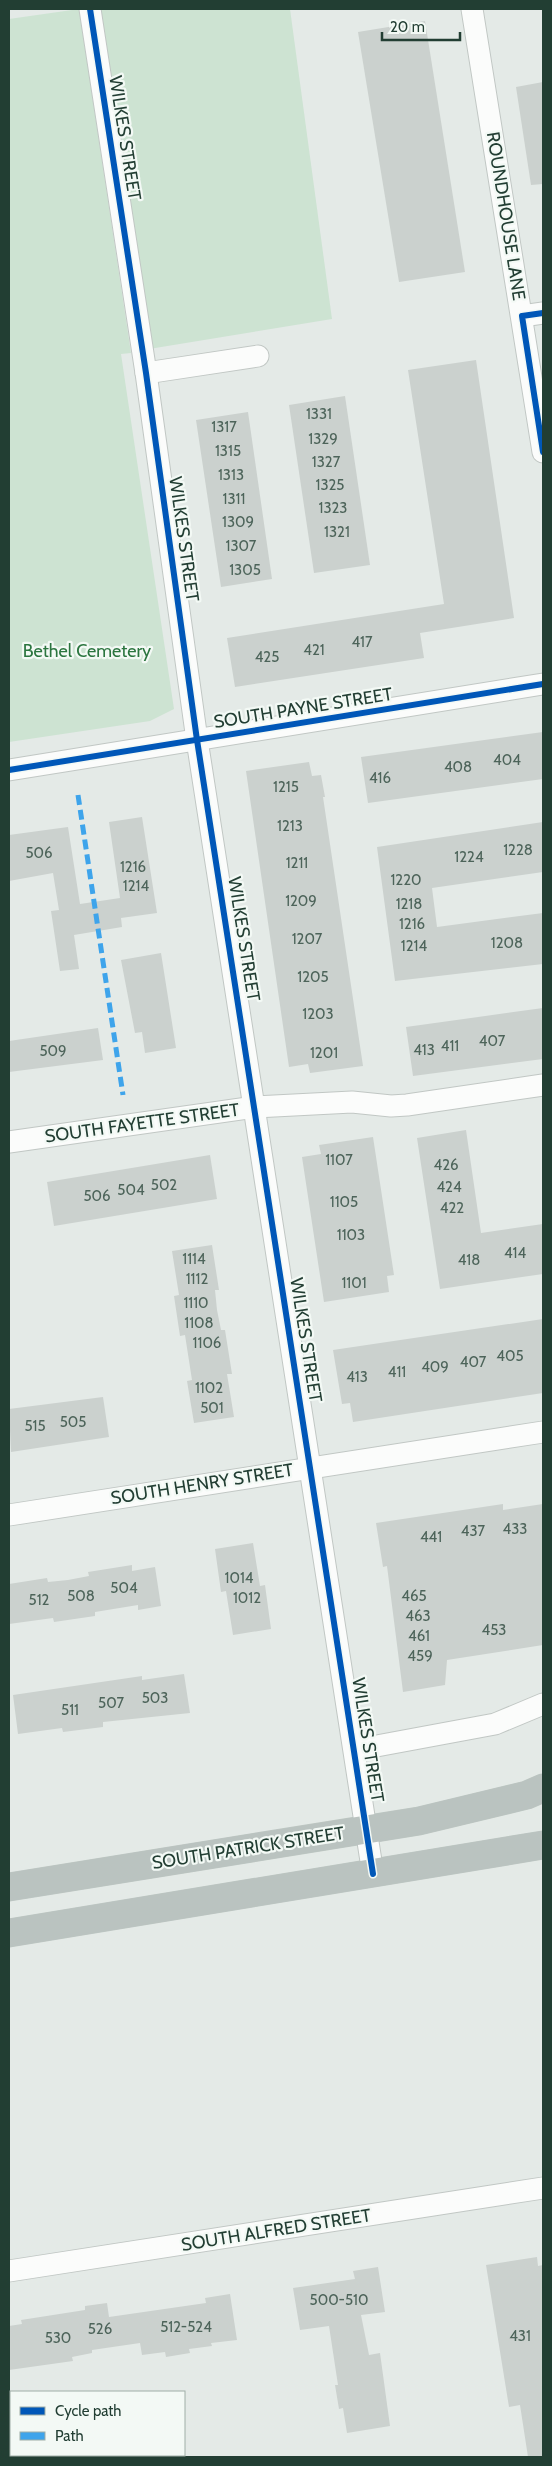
<svg xmlns="http://www.w3.org/2000/svg" width="552" height="2466" font-family="Cabin,sans-serif">
  <style>
    .green { fill: #cde3d2 }
    .building { fill: #cbd1ce }
    .lines { fill: none; stroke-linecap: round; stroke-linejoin: round }
    .street-casing { stroke: #c1c7c4; stroke-width: 23 }
    .highway-casing { stroke: #bdc6c2; stroke-width: 29 }
    .street { stroke: #fbfcfb; stroke-width: 21 }
    .highway { stroke: #bac3c0; stroke-width: 28 }
    .quiet { stroke: #3ea4eb; stroke-width: 5; stroke-dasharray: 10 5; stroke-linecap: butt }
    .cycleway-casing { stroke: #f3f9f5; stroke-width: 9 }
    .cycleway { stroke: #0057b8; stroke-width: 6 }
    .labels { text-anchor: middle; dominant-baseline: central; stroke-width: 4.5; stroke-linejoin: round; paint-order: stroke }
    .number-label { font-size: 15px; fill: #4d645a }
    .street-label { font-size: 18px; fill: #223e33; stroke: #f3f9f5 }
    .park-label { font-size: 18px; fill: #2b753f; stroke: #f3f9f5 }
  </style>
  <rect width="100%" height="100%" fill="#e4eae7"/>
  <g class="green">
    <path d="M 79,9 L 131,353 L 121,354 L 174,709 L 150,721 L 9,742 L 9,19 Z"/>
    <path d="M 90,9 L 290,9 L 332,319 L 143,350 Z"/>
  </g>
  <g class="building">
    <path d="M 425,21 L 465,272 L 399,282 L 358,32 Z"/>
    <path d="M 543,82 L 543,184 L 531,185 L 516,87 Z"/>
    <path d="M 476,360 L 514,618 L 420,633 L 424,658 L 235,687 L 227,638 L 444,604 L 408,370 Z"/>
    <path d="M 345,396 L 370,565 L 314,573 L 289,405 Z"/>
    <path d="M 248,412 L 272,579 L 221,587 L 196,420 Z"/>
    <path d="M 543,732 L 543,779 L 368,803 L 361,757 Z"/>
    <path d="M 309,762 L 312,776 L 321,775 L 325,797 L 323,797 L 363,1066 L 310,1073 L 308,1064 L 289,1067 L 246,771 Z"/>
    <path d="M 142,817 L 157,913 L 121,918 L 122,927 L 74,935 L 79,969 L 60,971 L 51,911 L 59,910 L 53,873 L 9,881 L 9,835 L 68,827 L 80,904 L 120,898 L 109,822 Z"/>
    <path d="M 543,822 L 543,872 L 432,888 L 437,927 L 543,913 L 543,964 L 395,981 L 377,847 Z"/>
    <path d="M 161,953 L 176,1048 L 145,1053 L 142,1032 L 135,1033 L 121,960 Z"/>
    <path d="M 543,1008 L 543,1059 L 413,1076 L 406,1027 Z"/>
    <path d="M 98,1028 L 103,1060 L 9,1072 L 9,1041 Z"/>
    <path d="M 466,1130 L 481,1233 L 543,1224 L 543,1274 L 440,1289 L 417,1138 Z"/>
    <path d="M 373,1137 L 394,1275 L 387,1276 L 389,1292 L 324,1302 L 302,1157 L 321,1154 L 319,1145 Z"/>
    <path d="M 210,1155 L 217,1199 L 54,1226 L 47,1182 Z"/>
    <path d="M 212,1245 L 219,1290 L 215,1290 L 217,1310 L 221,1330 L 225,1330 L 232,1374 L 227,1374 L 234,1417 L 194,1423 L 187,1381 L 192,1380 L 185,1335 L 180,1336 L 174,1296 L 179,1295 L 172,1251 Z"/>
    <path d="M 543,1319 L 543,1393 L 353,1422 L 350,1403 L 342,1404 L 333,1350 Z"/>
    <path d="M 103,1397 L 109,1437 L 11,1452 L 9,1409 Z"/>
    <path d="M 503,1504 L 503,1510 L 543,1504 L 543,1645 L 447,1660 L 445,1685 L 403,1692 L 387,1566 L 383,1567 L 376,1523 Z"/>
    <path d="M 253,1543 L 260,1586 L 265,1585 L 271,1629 L 233,1635 L 226,1591 L 221,1592 L 215,1549 Z"/>
    <path d="M 132,1565 L 132,1571 L 155,1567 L 161,1606 L 138,1610 L 138,1605 L 95,1612 L 95,1616 L 54,1622 L 53,1618 L 9,1624 L 9,1584 L 47,1578 L 48,1582 L 68,1580 L 89,1576 L 88,1572 Z"/>
    <path d="M 184,1674 L 190,1713 L 103,1722 L 103,1727 L 63,1732 L 62,1728 L 18,1734 L 13,1695 L 142,1676 L 142,1680 Z"/>
    <path d="M 537,2257 L 538,2266 L 543,2265 L 543,2457 L 528,2457 L 520,2405 L 509,2407 L 486,2265 Z"/>
    <path d="M 378,2267 L 385,2312 L 361,2315 L 369,2355 L 380,2353 L 390,2426 L 347,2433 L 343,2408 L 339,2409 L 335,2385 L 338,2385 L 329,2326 L 300,2330 L 293,2288 L 355,2279 L 353,2271 Z"/>
    <path d="M 230,2294 L 237,2340 L 211,2343 L 212,2346 L 189,2349 L 190,2353 L 166,2357 L 165,2352 L 142,2355 L 140,2343 L 92,2350 L 92,2353 L 72,2357 L 73,2361 L 9,2370 L 9,2326 L 22,2324 L 21,2320 L 85,2310 L 85,2306 L 107,2303 L 109,2317 L 206,2303 L 205,2298 Z"/>
  </g>
  <g class="lines">
    <g class="street-casing">
      <g id="street">
        <path d="M 90,9 L 146,373 L 197,740 L 373,1874"/>
        <path d="M 472,9 L 543,452"/>
        <path d="M 522,316 L 543,313"/>
        <path d="M 146,373 L 258,356"/>
        <path d="M 9,770 L 543,684"/>
        <path d="M 9,1142 L 255,1107 L 352,1102 L 391,1106 L 407,1105 L 543,1085"/>
        <path d="M 9,1515 L 543,1432"/>
        <path d="M 355,1750 L 495,1724 L 543,1704"/>
        <path d="M 9,2271 L 543,2188"/>
      </g>
    </g>
    <g class="highway-casing">
      <g id="highway">
        <path d="M 9,1887 L 419,1821 L 527,1795 L 543,1788"/>
        <path d="M 9,1933 L 543,1845"/>
      </g>
    </g>
    <use href="#street" class="street"/>
    <use href="#highway" class="highway"/>
    <path class="quiet" d="M 78,795 L 123,1095"/>
    <g class="cycleway-casing">
      <g id="cycleway">
        <path d="M 90,9 L 146,373 L 197,740 L 373,1874"/>
        <path d="M 543,313 L 522,316 L 543,452"/>
        <path d="M 9,770 L 543,684"/>
      </g>
    </g>
    <use href="#cycleway" class="cycleway"/>
  </g>
  <g class="labels">
    <g class="number-label">
      <text x="319" y="414">1331</text>
      <text x="224" y="427">1317</text>
      <text x="323" y="439">1329</text>
      <text x="228" y="451">1315</text>
      <text x="326" y="462">1327</text>
      <text x="231" y="475">1313</text>
      <text x="330" y="485">1325</text>
      <text x="234" y="499">1311</text>
      <text x="333" y="508">1323</text>
      <text x="238" y="522">1309</text>
      <text x="337" y="532">1321</text>
      <text x="241" y="546">1307</text>
      <text x="245" y="570">1305</text>
      <text x="362" y="642">417</text>
      <text x="314" y="650">421</text>
      <text x="267" y="657">425</text>
      <text x="507" y="760">404</text>
      <text x="458" y="767">408</text>
      <text x="380" y="778">416</text>
      <text x="286" y="787">1215</text>
      <text x="290" y="826">1213</text>
      <text x="518" y="850">1228</text>
      <text x="39" y="853">506</text>
      <text x="469" y="857">1224</text>
      <text x="297" y="863">1211</text>
      <text x="133" y="867">1216</text>
      <text x="406" y="880">1220</text>
      <text x="136" y="886">1214</text>
      <text x="301" y="901">1209</text>
      <text x="409" y="904">1218</text>
      <text x="412" y="924">1216</text>
      <text x="307" y="939">1207</text>
      <text x="507" y="943">1208</text>
      <text x="414" y="946">1214</text>
      <text x="313" y="977">1205</text>
      <text x="318" y="1014">1203</text>
      <text x="492" y="1041">407</text>
      <text x="450" y="1046">411</text>
      <text x="424" y="1050">413</text>
      <text x="53" y="1051">509</text>
      <text x="324" y="1053">1201</text>
      <text x="339" y="1160">1107</text>
      <text x="446" y="1165">426</text>
      <text x="164" y="1185">502</text>
      <text x="449" y="1187">424</text>
      <text x="131" y="1190">504</text>
      <text x="97" y="1196">506</text>
      <text x="344" y="1202">1105</text>
      <text x="452" y="1208">422</text>
      <text x="351" y="1235">1103</text>
      <text x="515" y="1253">414</text>
      <text x="194" y="1259">1114</text>
      <text x="469" y="1260">418</text>
      <text x="197" y="1279">1112</text>
      <text x="354" y="1283">1101</text>
      <text x="196" y="1303">1110</text>
      <text x="199" y="1323">1108</text>
      <text x="207" y="1343">1106</text>
      <text x="510" y="1356">405</text>
      <text x="473" y="1362">407</text>
      <text x="435" y="1367">409</text>
      <text x="397" y="1372">411</text>
      <text x="357" y="1377">413</text>
      <text x="209" y="1388">1102</text>
      <text x="212" y="1408">501</text>
      <text x="73" y="1422">505</text>
      <text x="35" y="1426">515</text>
      <text x="515" y="1529">433</text>
      <text x="473" y="1531">437</text>
      <text x="431" y="1537">441</text>
      <text x="239" y="1578">1014</text>
      <text x="124" y="1588">504</text>
      <text x="81" y="1596">508</text>
      <text x="414" y="1596">465</text>
      <text x="247" y="1598">1012</text>
      <text x="39" y="1600">512</text>
      <text x="418" y="1616">463</text>
      <text x="494" y="1630">453</text>
      <text x="419" y="1636">461</text>
      <text x="420" y="1656">459</text>
      <text x="155" y="1698">503</text>
      <text x="111" y="1703">507</text>
      <text x="70" y="1710">511</text>
      <text x="339" y="2300">500-510</text>
      <text x="186" y="2327">512-524</text>
      <text x="100" y="2329">526</text>
      <text x="520" y="2336">431</text>
      <text x="58" y="2338">530</text>
    </g>
    <g class="street-label">
      <text transform="translate(125 138) rotate(81)">WILKES STREET</text>
      <text transform="translate(506 216) rotate(81)">ROUNDHOUSE LANE</text>
      <text transform="translate(184 539) rotate(82)">WILKES STREET</text>
      <text transform="translate(303 708) rotate(-9)">SOUTH PAYNE STREET</text>
      <text transform="translate(244 939) rotate(81)">WILKES STREET</text>
      <text transform="translate(142 1123) rotate(-8)">SOUTH FAYETTE STREET</text>
      <text transform="translate(306 1340) rotate(81)">WILKES STREET</text>
      <text transform="translate(202 1484) rotate(-9)">SOUTH HENRY STREET</text>
      <text transform="translate(368 1740) rotate(81)">WILKES STREET</text>
      <text transform="translate(248 1848) rotate(-9)">SOUTH PATRICK STREET</text>
      <text transform="translate(276 2230) rotate(-9)">SOUTH ALFRED STREET</text>
    </g>
    <g class="park-label">
      <text x="87" y="651">Bethel Cemetery</text>
    </g>
  </g>
  <rect width="552" height="2466" fill="none" stroke="#223e33" stroke-width="20"/>
  <rect x="10" y="2391" width="175" height="65" fill="#f3f9f5" stroke="#9faea7"/>
  <rect x="20" y="2407" width="25" height="8" fill="#0057b8" stroke="#9faea7"/>
  <text x="55" y="2416" font-size="15" fill="#223e33">Cycle path</text>
  <rect x="20" y="2432" width="25" height="8" fill="#3ea4eb" stroke="#9faea7"/>
  <text x="55" y="2441" font-size="15" fill="#223e33">Path</text>
  <path d="M382 32v8h78v-8" fill="none" stroke="#223e33" stroke-width="2.5"/>
  <text x="390" y="32" font-size="15" fill="#223e33" stroke="#f3f9f5" stroke-width="4" paint-order="stroke">20 m</text>
</svg>
